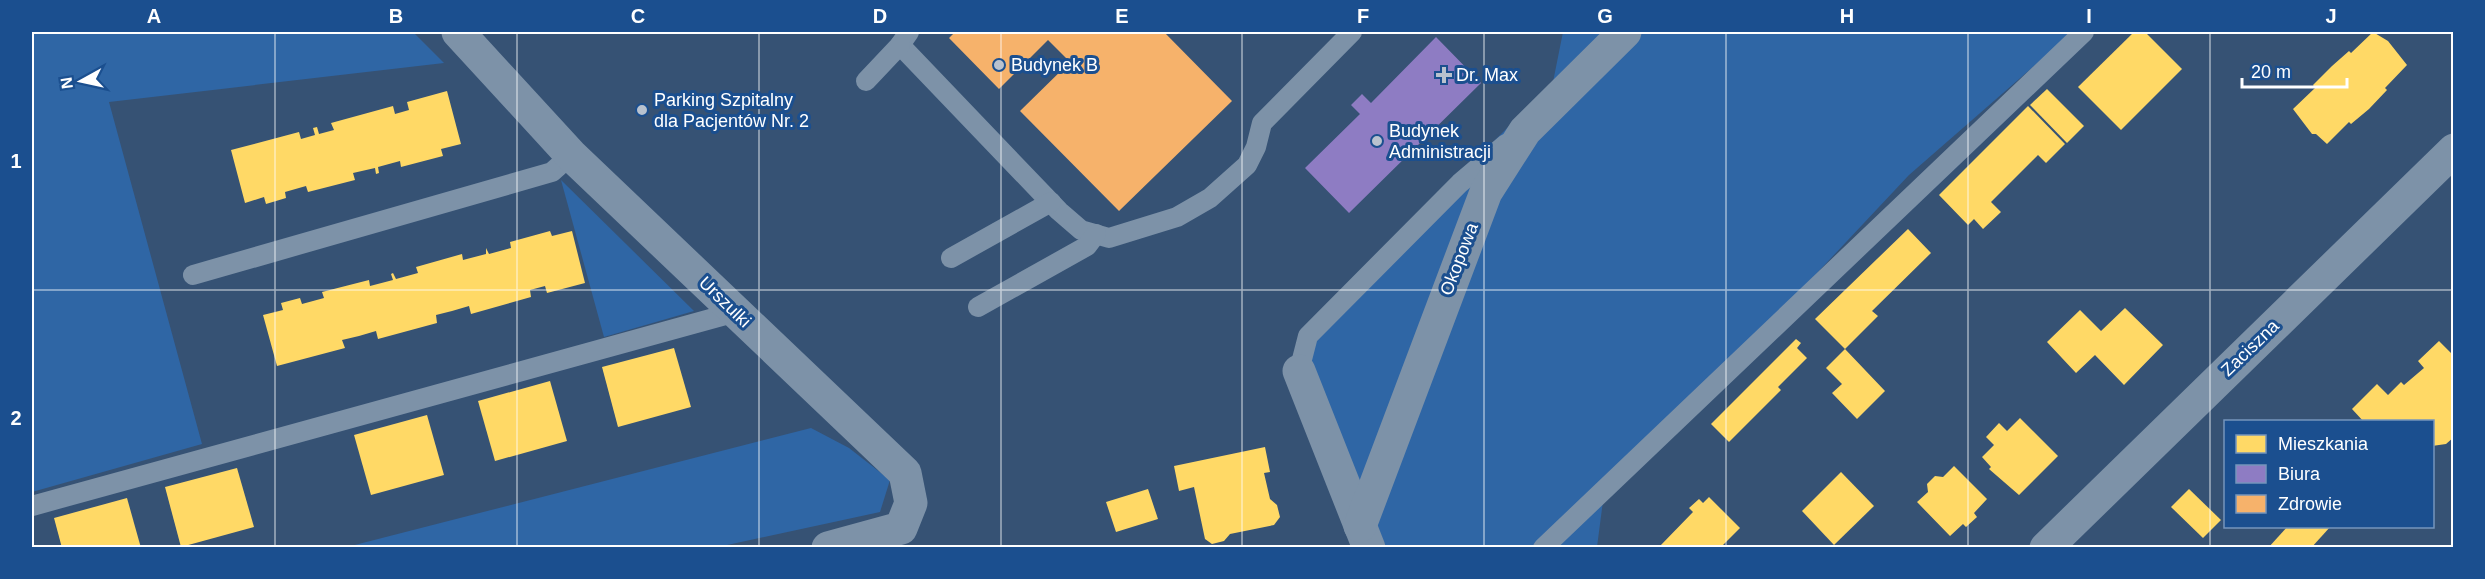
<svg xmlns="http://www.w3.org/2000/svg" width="2485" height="579" font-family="Helvetica,sans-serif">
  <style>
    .green { fill: #2f66a5 }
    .homes { fill: #ffd966 }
    .offices { fill: #8e7cc3 }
    .health { fill: #f6b26b }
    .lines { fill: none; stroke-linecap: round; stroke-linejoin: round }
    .lane { stroke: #7d92a8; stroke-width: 20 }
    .street { stroke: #7d92a8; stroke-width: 33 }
    .grid { fill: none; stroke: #fff; stroke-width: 1.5; stroke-opacity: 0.55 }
    .poi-dot { fill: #b9c2ce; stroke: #1b4f8f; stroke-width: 2 }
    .labels { text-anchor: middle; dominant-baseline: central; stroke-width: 6; stroke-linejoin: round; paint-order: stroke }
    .poi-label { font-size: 18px; fill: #fff; stroke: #1b4f8f; text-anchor: start }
    .street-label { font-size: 18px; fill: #fff; stroke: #1b4f8f }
    .neatline { fill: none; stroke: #fff; stroke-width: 2 }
    .grid-label { font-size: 20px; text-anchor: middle; font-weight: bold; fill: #fff }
  </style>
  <rect width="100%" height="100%" fill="#365274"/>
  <g class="green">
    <path d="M 32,32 L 413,32 L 444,63 L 109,102 L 202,444 L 32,492 Z"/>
    <path d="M 1563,32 L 2073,32 L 1909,175 L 1603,501 L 1597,547 L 1386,547 L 1300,336 L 1553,82 Z"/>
    <path d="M 561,180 L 694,311 L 604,337 Z"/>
    <path d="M 811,428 L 849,448 L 890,480 L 880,512 L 718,547 L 343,548 Z"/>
  </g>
  <g class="homes">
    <path d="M 2134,32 L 2145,32 L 2182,69 L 2121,130 L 2078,87 Z"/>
    <path d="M 2373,32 L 2388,41 L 2407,65 L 2385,88 L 2387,90 L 2369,109 L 2351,124 L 2349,122 L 2327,144 L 2316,134 L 2312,134 L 2293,109 L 2315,88 L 2313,85 L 2332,66 L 2349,51 L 2351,53 Z"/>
    <path d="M 2047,89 L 2084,126 L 2067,143 L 2030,105 Z"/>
    <path d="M 447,91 L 461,144 L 441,149 L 443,156 L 401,167 L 400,161 L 378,167 L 379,173 L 376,174 L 375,168 L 353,173 L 355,180 L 308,192 L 306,186 L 285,192 L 286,198 L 266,204 L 264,197 L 245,203 L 231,150 L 299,132 L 301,139 L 315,135 L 313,128 L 317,127 L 319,134 L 334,130 L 331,123 L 393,106 L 395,114 L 409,110 L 407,102 Z"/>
    <path d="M 2028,106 L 2065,144 L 2046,163 L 2038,155 L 1991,202 L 2001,212 L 1983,229 L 1974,219 L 1968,225 L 1939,195 Z"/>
    <path d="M 1908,229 L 1931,253 L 1872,311 L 1878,316 L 1845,349 L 1815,319 Z"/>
    <path d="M 550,231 L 552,236 L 572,231 L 585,283 L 547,293 L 545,286 L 530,290 L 531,297 L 471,314 L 469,306 L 452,311 L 436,315 L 437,323 L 378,339 L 376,331 L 359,336 L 342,340 L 345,348 L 277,366 L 263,315 L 283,310 L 281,303 L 300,298 L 302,304 L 324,298 L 322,292 L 369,280 L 370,286 L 393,280 L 391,274 L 393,273 L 396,279 L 418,273 L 416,267 L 462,254 L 463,260 L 486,254 L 486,248 L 489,254 L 511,248 L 510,242 Z"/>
    <path d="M 2125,308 L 2163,345 L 2124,385 L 2095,355 L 2076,373 L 2047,342 L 2080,310 L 2101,331 Z"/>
    <path d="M 1796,339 L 1801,343 L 1797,348 L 1807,358 L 1778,387 L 1781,390 L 1729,442 L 1711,424 Z"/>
    <path d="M 2439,341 L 2454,356 L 2454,437 L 2446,444 L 2432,446 L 2432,422 L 2364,422 L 2352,409 L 2377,384 L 2388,395 L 2401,382 L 2404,385 L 2424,368 L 2418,361 Z"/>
    <path d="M 674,348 L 691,407 L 618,427 L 602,367 Z"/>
    <path d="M 1845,349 L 1885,391 L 1857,419 L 1832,393 L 1842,384 L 1826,368 Z"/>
    <path d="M 550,381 L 567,441 L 495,461 L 478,401 Z"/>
    <path d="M 427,415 L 444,475 L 371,495 L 354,435 Z"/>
    <path d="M 2020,418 L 2058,456 L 2019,495 L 1989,469 L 1991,467 L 1982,457 L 1994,445 L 1986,437 L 1999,423 L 2007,431 Z"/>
    <path d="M 1265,447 L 1270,472 L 1264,473 L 1270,499 L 1277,505 L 1280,517 L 1274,525 L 1230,534 L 1224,541 L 1212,544 L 1205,539 L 1194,487 L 1179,491 L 1174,466 Z"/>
    <path d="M 1954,466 L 1987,499 L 1974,513 L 1977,517 L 1966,527 L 1963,524 L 1950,536 L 1917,502 L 1928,492 L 1927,484 L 1935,476 L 1943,477 Z"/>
    <path d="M 237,468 L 254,527 L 181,547 L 165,487 Z"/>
    <path d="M 1841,472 L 1874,506 L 1834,545 L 1802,511 Z"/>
    <path d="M 1148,489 L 1158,519 L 1116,532 L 1106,502 Z"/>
    <path d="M 2189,489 L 2221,520 L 2203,538 L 2171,507 Z"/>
    <path d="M 1709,497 L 1740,528 L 1720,548 L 1662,548 L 1660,546 L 1693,512 L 1689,508 L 1699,499 L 1703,503 Z"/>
    <path d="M 127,498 L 141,548 L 62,548 L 54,518 Z"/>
    <path d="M 2288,526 L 2331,526 L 2311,548 L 2268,548 Z"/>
  </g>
  <path class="offices" d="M 1436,37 L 1481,83 L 1349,213 L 1305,168 L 1360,114 L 1351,105 L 1362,94 L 1371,103 Z"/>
  <path class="health" d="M 955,32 L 1164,32 L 1232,101 L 1119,211 L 1020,111 L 1070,62 L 1048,40 L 999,89 L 949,38 Z"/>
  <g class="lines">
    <g class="lane">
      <path d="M 909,32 L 900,45 L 1059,211 L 1081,230 L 1109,238 L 1177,217 L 1210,198 L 1247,165 L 1256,147 L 1262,123 L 1352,32"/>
      <path d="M 866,81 L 900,45"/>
      <path d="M 951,258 L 1051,202"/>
      <path d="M 193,275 L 552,172 L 571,155"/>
      <path d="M 978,307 L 1087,246 L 1096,234"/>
      <path d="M 1299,371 L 1308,336 L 1460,183 L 1506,144"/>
      <path d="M 32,506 L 736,312"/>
      <path d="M 1543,548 L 2084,32"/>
    </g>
    <g class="street">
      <path d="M 458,32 L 571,155 L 905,473 L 911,503 L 901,528 L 828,548"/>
      <path d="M 1299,371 L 1369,548"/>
      <path d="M 1360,526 L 1486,192 L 1525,131 L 1625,32"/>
      <path d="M 2046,548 L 2454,150"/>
    </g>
  </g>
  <path class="grid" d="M 275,32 L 275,548M 517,32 L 517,548M 759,32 L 759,548M 1001,32 L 1001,548M 1242,32 L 1242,548M 1484,32 L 1484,548M 1726,32 L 1726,548M 1968,32 L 1968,548M 2210,32 L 2210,548M 32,290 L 2454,290"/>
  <g class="poi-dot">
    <circle cx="999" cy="65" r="6"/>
    <path d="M1441 66h6v6h6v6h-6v6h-6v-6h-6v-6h6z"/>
    <circle cx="642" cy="110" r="6"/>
    <circle cx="1377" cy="141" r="6"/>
  </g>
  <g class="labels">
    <g class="poi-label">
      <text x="1011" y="65">Budynek B</text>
      <text x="1456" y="75">Dr. Max</text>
      <text x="654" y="100">Parking Szpitalny<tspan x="654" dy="21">dla Pacjentów Nr. 2</tspan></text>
      <text x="1389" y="131">Budynek<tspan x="1389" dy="21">Administracji</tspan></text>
    </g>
    <g class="street-label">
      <text transform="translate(1459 259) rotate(-69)">Okopowa</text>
      <text transform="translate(725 302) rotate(44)">Urszulki</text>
      <text transform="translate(2250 348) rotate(-44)">Zaciszna</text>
    </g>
  </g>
  <rect width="2485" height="579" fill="none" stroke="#1b4f8f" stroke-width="66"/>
  <rect x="2224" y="420" width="210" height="108" fill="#1b4f8f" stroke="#7695bc" stroke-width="1.5"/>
  <rect x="2236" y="435" width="30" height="18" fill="#ffd966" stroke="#7695bc" stroke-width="1.5"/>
  <text x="2278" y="450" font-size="18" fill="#ffffff">Mieszkania</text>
  <rect x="2236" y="465" width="30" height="18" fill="#8e7cc3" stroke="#7695bc" stroke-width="1.5"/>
  <text x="2278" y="480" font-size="18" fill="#ffffff">Biura</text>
  <rect x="2236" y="495" width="30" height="18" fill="#f6b26b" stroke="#7695bc" stroke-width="1.5"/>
  <text x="2278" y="510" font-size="18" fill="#ffffff">Zdrowie</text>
  <g transform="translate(81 81) rotate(262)" stroke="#1b4f8f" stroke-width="4.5" paint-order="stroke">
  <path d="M0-4.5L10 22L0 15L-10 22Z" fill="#ffffff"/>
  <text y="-9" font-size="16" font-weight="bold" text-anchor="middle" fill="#ffffff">N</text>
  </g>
  <path d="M2242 78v9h105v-9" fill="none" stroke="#ffffff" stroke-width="3"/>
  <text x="2251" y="78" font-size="18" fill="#ffffff" stroke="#1b4f8f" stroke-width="4.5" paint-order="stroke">20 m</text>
  <rect x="33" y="33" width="2419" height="513" class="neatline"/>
  <g class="grid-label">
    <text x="154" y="23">A</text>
    <text x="396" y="23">B</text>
    <text x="638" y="23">C</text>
    <text x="880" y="23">D</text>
    <text x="1122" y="23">E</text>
    <text x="1363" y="23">F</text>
    <text x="1605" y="23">G</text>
    <text x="1847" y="23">H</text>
    <text x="2089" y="23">I</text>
    <text x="2331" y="23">J</text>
    <text x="16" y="168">1</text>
    <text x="16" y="425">2</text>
  </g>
</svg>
